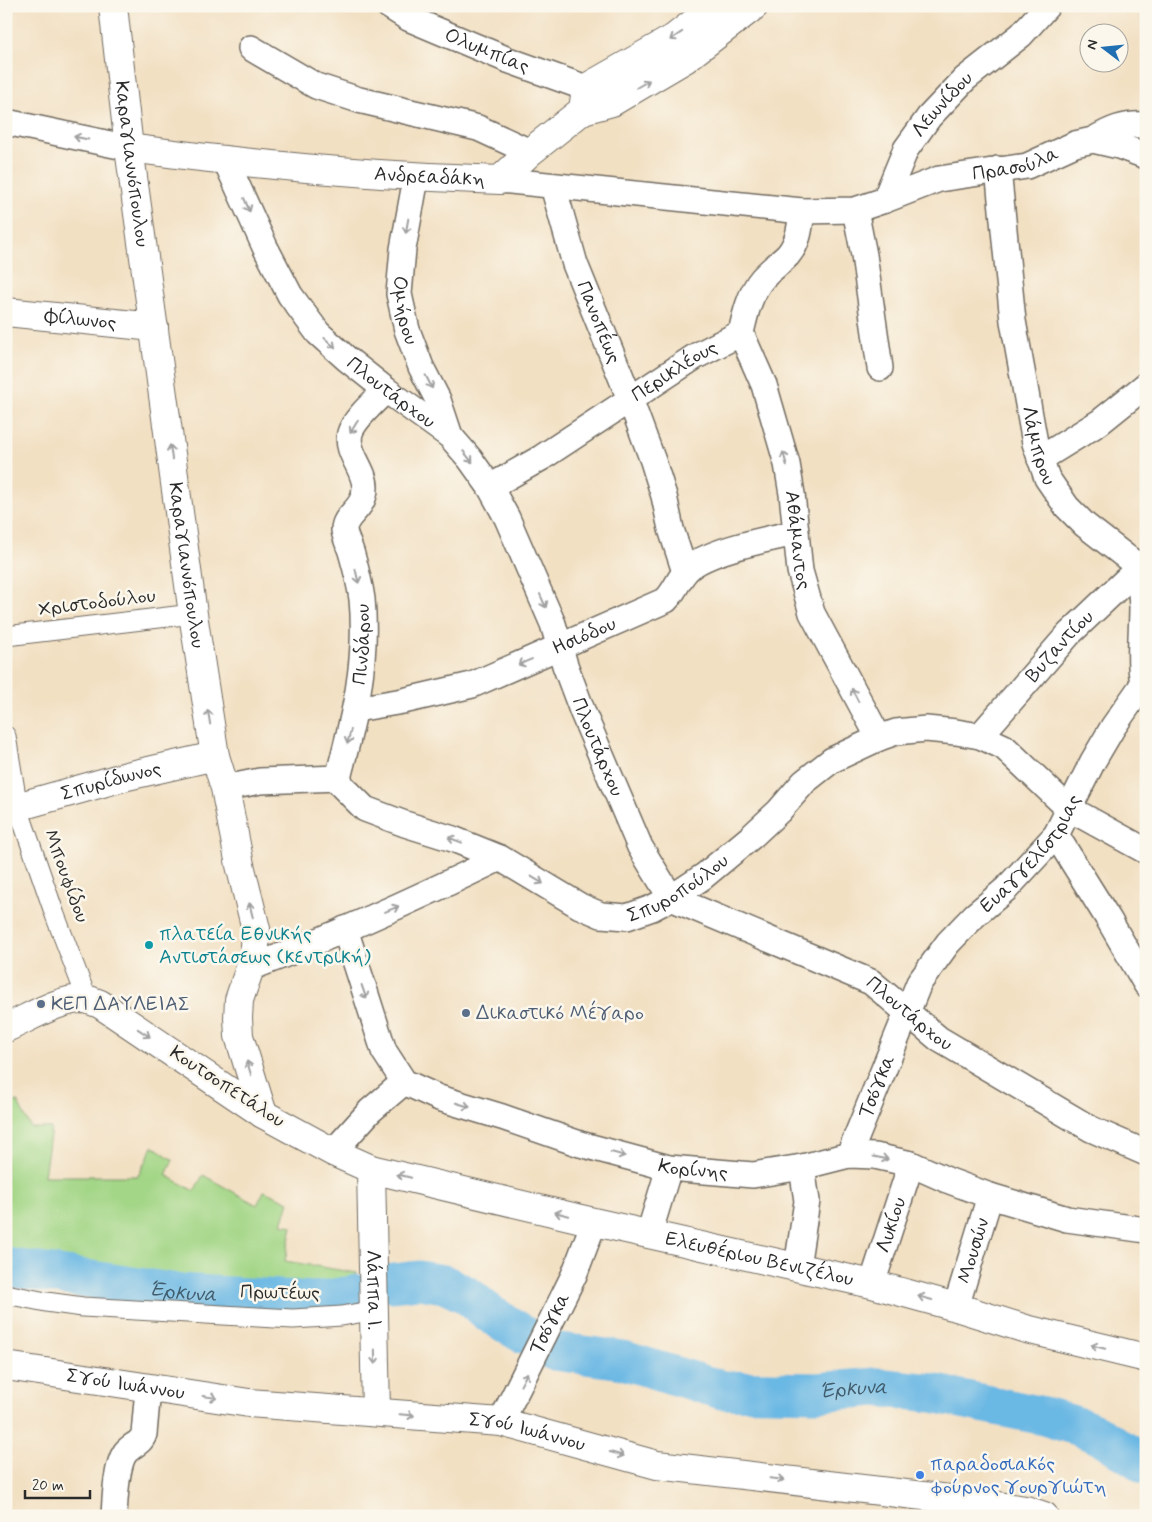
<svg xmlns="http://www.w3.org/2000/svg" width="1152" height="1522" font-family="Mynerve,sans-serif">
  <style>
    .green { fill: #a3d686; stroke: #678058 }
    .lines { fill: none; stroke-linecap: round; stroke-linejoin: round }
    .river { stroke: #6ab8e4; stroke-width: 39 }
    .pedestrian-casing { stroke: #716a60; stroke-width: 21 }
    .minor-casing { stroke: #716a60; stroke-width: 28 }
    .tertiary-casing { stroke: #716a60; stroke-width: 30 }
    .secondary-casing { stroke: #716a60; stroke-width: 30 }
    .pedestrian { stroke: #fff; stroke-width: 19 }
    .minor { stroke: #fff; stroke-width: 25 }
    .tertiary { stroke: #fff; stroke-width: 28 }
    .secondary { stroke: #fff; stroke-width: 28 }
    .oneway { stroke: #a0a0a0 }
    .culture-dot { fill: #0f9aa8; stroke: #fbf7ec; stroke-width: 2 }
    .service-dot { fill: #5c6f8a; stroke: #fbf7ec; stroke-width: 2 }
    .shop-dot { fill: #3f7fe0; stroke: #fbf7ec; stroke-width: 2 }
    .labels { text-anchor: middle; dominant-baseline: central; stroke-width: 5; stroke-linejoin: round; paint-order: stroke }
    .street-label { font-size: 20px; fill: #2b2b2b; stroke: #fbf7ec }
    .culture-label { font-size: 20px; fill: #0d838f; stroke: #fbf7ec; text-anchor: start }
    .service-label { font-size: 20px; fill: #4e5e75; stroke: #fbf7ec; text-anchor: start }
    .shop-label { font-size: 20px; fill: #366cbe; stroke: #fbf7ec; text-anchor: start }
    .water-label { font-size: 21px; font-style: italic; fill: #415c6c; stroke: #fbf7ec }
  </style>
  <rect width="100%" height="100%" fill="#fbf7ec"/>
  <filter id="ink" filterUnits="userSpaceOnUse"><feTurbulence type="fractalNoise" baseFrequency=".02" numOctaves="2"/><feDisplacementMap in="SourceGraphic" scale="10" xChannelSelector="R" yChannelSelector="G"/><feConvolveMatrix kernelMatrix="1 2 1 2 8 2 1 2 1" color-interpolation-filters="sRGB"/></filter>
  <filter id="wash" filterUnits="userSpaceOnUse"><feTurbulence type="fractalNoise" baseFrequency=".0096" numOctaves="4" result="noise"/><feDisplacementMap in="SourceGraphic" scale="20" xChannelSelector="R" yChannelSelector="G"/><feGaussianBlur stdDeviation="1.12" result="paint"/><feColorMatrix in="noise" values="0 0 0 0 0 0 0 0 0 0 0 0 0 0 0 0 0 1.4 0 .05"/><feComposite in="paint" operator="in"/></filter>
  <g filter="url(#wash)">
    <rect width="100%" height="100%" fill="#f2e0c3"/>
    <path class="green" d="M 17,1101 L 31,1128 L 51,1128 L 44,1176 L 138,1176 L 153,1146 L 173,1160 L 166,1175 L 194,1191 L 203,1175 L 257,1205 L 264,1191 L 289,1202 L 282,1224 L 292,1226 L 285,1261 L 357,1273 L 356,1284 C 242,1303 119,1277 6,1261 L 6,1105 Z"/>
    <g class="lines">
      <g class="river">
        <path id="s1" d="M 6,1267 L 178,1293 L 315,1301 L 359,1294"/>
        <path d="M 393,1283 L 419,1280 L 444,1284 L 467,1295 L 490,1314 L 523,1334"/>
        <path id="s2" d="M 553,1351 L 623,1360 L 722,1390 L 817,1392 L 876,1387 L 932,1393 L 1044,1416 L 1080,1427 L 1103,1437 L 1146,1465"/>
      </g>
    </g>
  </g>
  <g filter="url(#ink)">
    <g class="lines">
      <g class="pedestrian-casing">
        <g id="pedestrian">
          <path d="M 6,636 L 193,614"/>
          <path d="M 6,736 L 18,808 L 55,915 L 87,999"/>
          <path d="M 6,1294 L 46,1302 L 83,1307 L 293,1319 L 342,1316 L 375,1310"/>
        </g>
      </g>
      <g class="minor-casing">
        <g id="minor">
          <path id="s3" d="M 389,6 L 408,18 L 508,60 L 586,88 L 605,98"/>
          <path d="M 251,48 L 316,86 L 359,100 L 478,128 L 530,152"/>
          <path d="M 6,122 L 129,148"/>
          <path d="M 1093,140 C 1110,130 1125,123 1146,125"/>
          <path id="s4" d="M 226,161 L 265,247 L 290,295 L 318,333 L 347,359 L 386,390 L 450,436 L 470,459 L 490,487 L 507,518 L 553,624 L 565,665 L 583,713 L 640,847 L 671,898 L 871,982 L 939,1039 L 1091,1129 L 1146,1153"/>
          <path id="s5" d="M 998,169 L 1013,321 L 1035,443 L 1047,478 L 1067,507 L 1085,525 L 1139,567 C 1140,580 1141,593 1142,606 C 1142,637 1137,666 1146,696"/>
          <path id="s6" d="M 416,178 L 403,249 L 399,294 L 407,330 L 421,367 L 438,400 L 450,436"/>
          <path id="s7" d="M 500,180 L 802,211 L 855,210 L 885,200 L 906,149 L 929,117 L 965,79 L 1021,35 L 1047,6"/>
          <path id="s8" d="M 553,186 L 575,264 L 630,399 L 653,461 L 664,496 L 671,529 L 685,572"/>
          <path id="s9" d="M 885,200 L 939,179 L 1027,166 L 1075,144 L 1093,140 L 1119,146 L 1146,156"/>
          <path d="M 855,210 L 864,255 L 880,368"/>
          <path id="s10" d="M 741,333 L 764,385 L 787,464 L 792,494 L 800,571 L 812,613 L 879,738"/>
          <path d="M 1040,459 L 1100,422 L 1146,385"/>
          <path id="s11" d="M 490,487 L 541,458 L 696,356 L 741,333 C 745,315 750,293 762,279 C 770,270 780,263 788,255 C 799,242 800,227 802,211"/>
          <path id="s12" d="M 356,709 L 403,701 L 472,685 L 666,600 C 675,591 678,580 686,571 C 704,551 768,539 796,533"/>
          <path id="s13" d="M 980,736 L 1069,634 L 1146,561"/>
          <path d="M 338,778 L 342,786 L 365,809 L 405,824 L 453,839 L 500,858"/>
          <path id="s14" d="M 225,788 L 260,781 L 338,778 C 354,717 368,663 362,599 C 360,585 356,569 352,555 C 350,547 345,538 344,530 C 344,514 365,510 365,487 C 365,469 345,452 350,433 C 354,419 375,401 386,390"/>
          <path d="M 1056,835 L 1109,920 L 1146,984"/>
          <path id="s15" d="M 345,929 L 384,1051 L 404,1082 L 439,1098 L 502,1117 L 580,1144 L 669,1168 L 753,1175 L 802,1167 L 849,1155 L 875,1156 L 911,1164 L 947,1180 L 990,1196 L 1067,1219 L 1146,1230"/>
          <path id="s16" d="M 250,968 C 335,936 418,898 500,858 L 580,906 L 601,915 L 627,917 L 652,908 L 671,898 L 704,876 L 751,837 L 779,811 L 804,782 L 832,760 L 879,738 L 896,732 L 926,729 L 956,732 L 980,736 L 1004,747 L 1068,808 L 1146,851"/>
          <path d="M 333,1152 L 370,1111 L 404,1082"/>
          <path id="s17" d="M 849,1155 L 919,983 L 948,943 L 975,915 L 1006,889 L 1056,835 L 1093,761 L 1113,727 L 1146,680"/>
          <path d="M 649,1234 L 669,1168"/>
          <path d="M 797,1267 L 807,1201 L 802,1167"/>
          <path id="s18" d="M 872,1284 L 911,1164"/>
          <path id="s19" d="M 956,1307 L 990,1196"/>
          <path id="s20" d="M 501,1422 L 574,1275 L 594,1222"/>
          <path d="M 114,1516 C 115,1500 116,1466 125,1453 C 131,1445 141,1444 144,1434 L 148,1389"/>
        </g>
      </g>
      <g class="tertiary-casing">
        <g id="tertiary">
          <path d="M 583,110 L 586,88 L 674,38 L 715,6"/>
          <path id="s21" d="M 129,148 C 252,165 376,176 500,180 L 530,152 L 583,110 L 612,102 L 685,59 L 754,6"/>
          <path id="s22" d="M 6,312 L 154,327"/>
          <path id="s23" d="M 6,810 L 127,776 L 215,756"/>
          <path d="M 6,1028 C 29,1018 60,998 85,999 C 90,1000 95,1002 100,1004 L 263,1114"/>
        </g>
      </g>
      <g class="secondary-casing">
        <g id="secondary">
          <path id="s24" d="M 113,6 L 129,148 L 193,614 L 215,756 L 225,788 L 240,865 L 256,929 L 255,947 L 250,968 L 239,1000 L 238,1018 L 239,1036 L 263,1114 L 333,1152 L 371,1169 L 594,1222 L 872,1284 L 956,1307 L 1026,1329 L 1146,1358"/>
          <path id="s25" d="M 371,1169 L 376,1412"/>
          <path id="s26" d="M 6,1366 L 249,1403 L 501,1422 L 657,1465 L 949,1499 L 1026,1510 L 1044,1516"/>
        </g>
      </g>
      <use href="#pedestrian" class="pedestrian"/>
      <use href="#minor" class="minor"/>
      <use href="#tertiary" class="tertiary"/>
      <use href="#secondary" class="secondary"/>
    </g>
    <defs><path id="oneway-shaft" d="M-6 0H5M1.5-3L5.5 0L1.5 3" fill="none" stroke-width="1.6" stroke-linecap="round" stroke-linejoin="round" transform="scale(1.25)"/></defs>
    <g class="oneway">
      <use href="#oneway-shaft" transform="translate(676 36) rotate(146)"/>
      <use href="#oneway-shaft" transform="translate(643 84) rotate(-30)"/>
      <use href="#oneway-shaft" transform="translate(81 138) rotate(-168)"/>
      <use href="#oneway-shaft" transform="translate(247 205) rotate(67)"/>
      <use href="#oneway-shaft" transform="translate(407 226) rotate(100)"/>
      <use href="#oneway-shaft" transform="translate(330 343) rotate(42)"/>
      <use href="#oneway-shaft" transform="translate(429 382) rotate(63)"/>
      <use href="#oneway-shaft" transform="translate(354 427) rotate(121)"/>
      <use href="#oneway-shaft" transform="translate(171 452) rotate(-98)"/>
      <use href="#oneway-shaft" transform="translate(468 457) rotate(51)"/>
      <use href="#oneway-shaft" transform="translate(785 459) rotate(-106)"/>
      <use href="#oneway-shaft" transform="translate(357 576) rotate(77)"/>
      <use href="#oneway-shaft" transform="translate(543 601) rotate(66)"/>
      <use href="#oneway-shaft" transform="translate(525 662) rotate(157)"/>
      <use href="#oneway-shaft" transform="translate(855 695) rotate(-117)"/>
      <use href="#oneway-shaft" transform="translate(209 717) rotate(-99)"/>
      <use href="#oneway-shaft" transform="translate(349 737) rotate(104)"/>
      <use href="#oneway-shaft" transform="translate(455 840) rotate(-159)"/>
      <use href="#oneway-shaft" transform="translate(537 880) rotate(31)"/>
      <use href="#oneway-shaft" transform="translate(392 909) rotate(-23)"/>
      <use href="#oneway-shaft" transform="translate(251 910) rotate(-104)"/>
      <use href="#oneway-shaft" transform="translate(364 992) rotate(71)"/>
      <use href="#oneway-shaft" transform="translate(144 1033) rotate(34)"/>
      <use href="#oneway-shaft" transform="translate(249 1068) rotate(-107)"/>
      <use href="#oneway-shaft" transform="translate(463 1105) rotate(17)"/>
      <use href="#oneway-shaft" transform="translate(618 1154) rotate(15)"/>
      <use href="#oneway-shaft" transform="translate(881 1158) rotate(11)"/>
      <use href="#oneway-shaft" transform="translate(404 1176) rotate(-166)"/>
      <use href="#oneway-shaft" transform="translate(562 1214) rotate(-166)"/>
      <use href="#oneway-shaft" transform="translate(925 1298) rotate(-165)"/>
      <use href="#oneway-shaft" transform="translate(1098 1347) rotate(-166)"/>
      <use href="#oneway-shaft" transform="translate(375 1357) rotate(89)"/>
      <use href="#oneway-shaft" transform="translate(524 1379) rotate(-62)"/>
      <use href="#oneway-shaft" transform="translate(210 1397) rotate(8)"/>
      <use href="#oneway-shaft" transform="translate(407 1415) rotate(5)"/>
      <use href="#oneway-shaft" transform="translate(617 1454) rotate(15)"/>
      <use href="#oneway-shaft" transform="translate(777 1479) rotate(6)"/>
    </g>
  </g>
  <circle class="culture-dot" cx="149" cy="945" r="5"/>
  <g class="service-dot">
    <circle cx="41" cy="1004" r="5"/>
    <circle cx="466" cy="1013" r="5"/>
  </g>
  <circle class="shop-dot" cx="920" cy="1475" r="5"/>
  <g class="labels">
    <g class="street-label">
      <text stroke="none"><textPath href="#s3" startOffset="108">Ολυμπίας</textPath></text>
      <text stroke="none"><textPath href="#s7" startOffset="501">Λεωνίδου</textPath></text>
      <text stroke="none"><textPath href="#s9" startOffset="136">Πρασούλα</textPath></text>
      <text stroke="none"><textPath href="#s24" startOffset="159">Καραγιαννόπουλου</textPath></text>
      <text stroke="none"><textPath href="#s21" startOffset="302">Ανδρεαδάκη</textPath></text>
      <text stroke="none"><textPath href="#s6" startOffset="134">Ομήρου</textPath></text>
      <text stroke="none"><textPath href="#s22" startOffset="75">Φίλωνος</textPath></text>
      <text stroke="none"><textPath href="#s8" startOffset="144">Πανοπέως</textPath></text>
      <text stroke="none"><textPath href="#s11" startOffset="218">Περικλέους</textPath></text>
      <text stroke="none"><textPath href="#s4" startOffset="290">Πλουτάρχου</textPath></text>
      <text stroke="none"><textPath href="#s5" startOffset="280">Λάμπρου</textPath></text>
      <text stroke="none"><textPath href="#s10" startOffset="216">Αθάμαντος</textPath></text>
      <text stroke="none"><textPath href="#s24" startOffset="564">Καραγιαννόπουλου</textPath></text>
      <text transform="translate(97 603) rotate(-7)">Χριστοδούλου</text>
      <text stroke="none"><textPath href="#s12" startOffset="241">Ησιόδου</textPath></text>
      <text stroke="none"><textPath href="#s14" startOffset="250">Πινδάρου</textPath></text>
      <text stroke="none"><textPath href="#s13" startOffset="120">Βυζαντίου</textPath></text>
      <text stroke="none"><textPath href="#s4" startOffset="710">Πλουτάρχου</textPath></text>
      <text stroke="none"><textPath href="#s23" startOffset="109">Σπυρίδωνος</textPath></text>
      <text stroke="none"><textPath href="#s17" startOffset="358">Ευαγγελίστριας</textPath></text>
      <text transform="translate(66 876) rotate(70)">Μπουφίδου</text>
      <text stroke="none"><textPath href="#s16" startOffset="474">Σπυροπούλου</textPath></text>
      <text stroke="none"><textPath href="#s4" startOffset="1145">Πλουτάρχου</textPath></text>
      <text transform="translate(227 1087) rotate(33)">Κουτσοπετάλου</text>
      <text stroke="none"><textPath href="#s17" startOffset="74">Τσόγκα</textPath></text>
      <text stroke="none"><textPath href="#s15" startOffset="468">Κορίνης</textPath></text>
      <text stroke="none"><textPath href="#s18" startOffset="62">Λυκίου</textPath></text>
      <text stroke="none"><textPath href="#s19" startOffset="59">Μουσών</textPath></text>
      <text stroke="none"><textPath href="#s24" startOffset="1646">Ελευθέριου Βενιζέλου</textPath></text>
      <text stroke="none"><textPath href="#s25" startOffset="121">Λάππα Ι.</textPath></text>
      <text transform="translate(280 1293) rotate(1)">Πρωτέως</text>
      <text stroke="none"><textPath href="#s20" startOffset="110">Τσόγκα</textPath></text>
      <text stroke="none"><textPath href="#s26" startOffset="121">Σγού Ιωάννου</textPath></text>
      <text stroke="none"><textPath href="#s26" startOffset="526">Σγού Ιωάννου</textPath></text>
    </g>
    <g class="culture-label">
      <text x="159" y="934">πλατεία Εθνικής<tspan x="159" dy="23">Αντιστάσεως (κεντρική)</tspan></text>
    </g>
    <g class="service-label">
      <text x="51" y="1004">ΚΕΠ ΔΑΥΛΕΙΑΣ</text>
      <text x="476" y="1013">Δικαστικό Μέγαρο</text>
    </g>
    <g class="shop-label">
      <text x="930" y="1464">παραδοσιακός<tspan x="930" dy="23">φούρνος γουργιώτη</tspan></text>
    </g>
    <g class="water-label">
      <text stroke="none"><textPath href="#s1" startOffset="179">Έρκυνα</textPath></text>
      <text stroke="none"><textPath href="#s2" startOffset="306">Έρκυνα</textPath></text>
    </g>
  </g>
  <rect width="1152" height="1522" fill="none" stroke="#fbf7ec" stroke-width="25"/>
  <g transform="translate(1104 48) rotate(286)"><circle r="24" fill="#fbf7ec" stroke="#a8a59f"/>
  <path d="M0-4L9 19L0 12L-9 19Z" fill="#1f6fb2"/>
  <text y="-8" font-size="14" font-weight="bold" text-anchor="middle" fill="#2b2b2b">N</text>
  </g>
  <path d="M25 1490v8h65v-8" fill="none" stroke="#2b2b2b" stroke-width="2.5"/>
  <text x="32" y="1490" font-size="15" fill="#2b2b2b" stroke="#fbf7ec" stroke-width="4" paint-order="stroke">20 m</text>
</svg>
